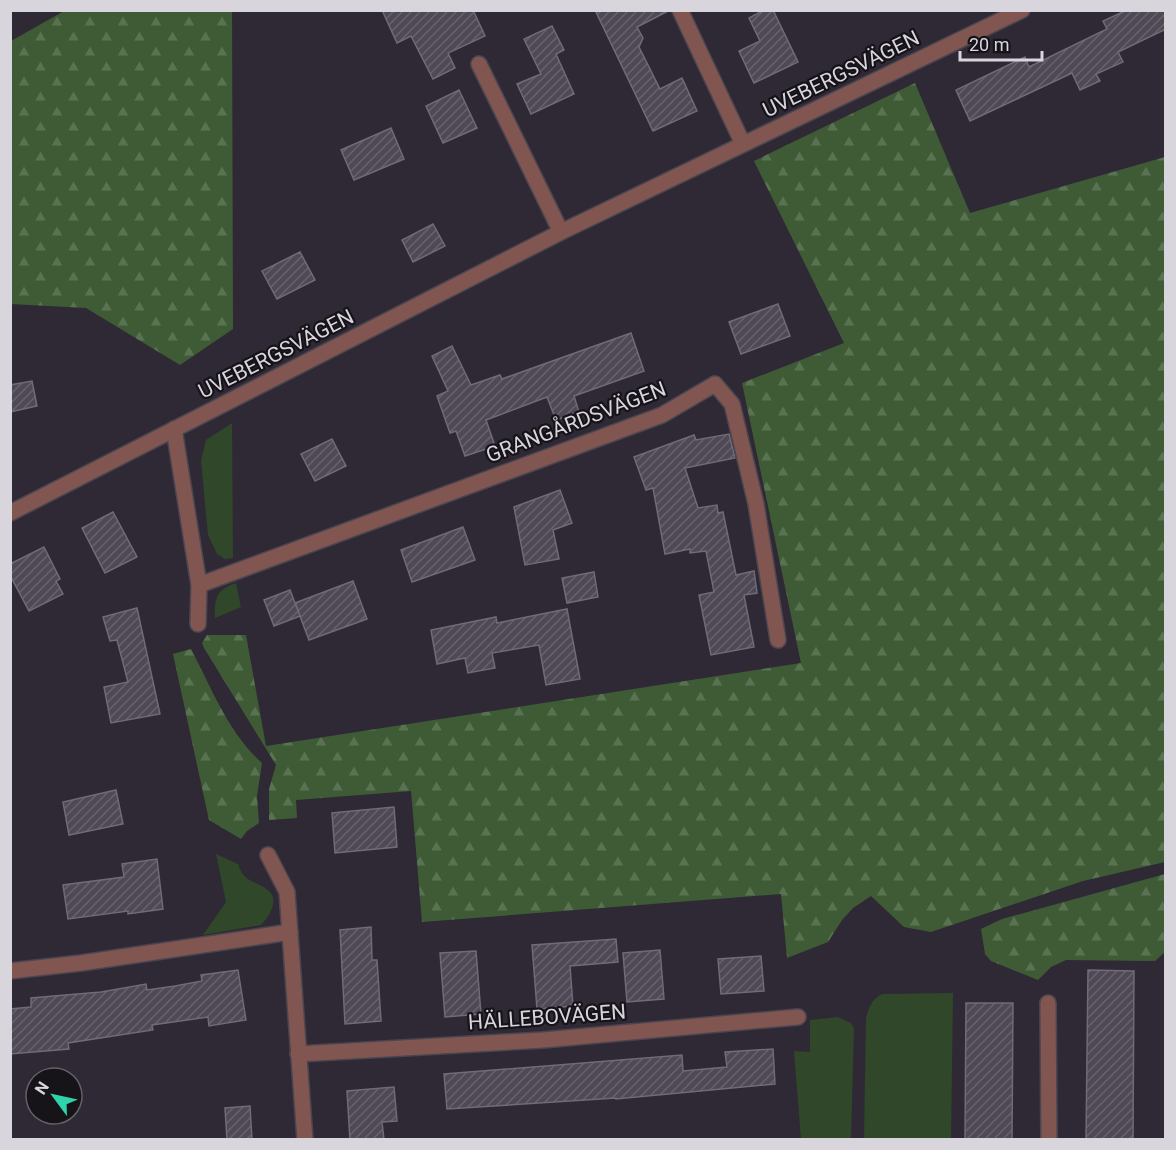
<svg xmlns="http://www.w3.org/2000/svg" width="1176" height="1150" font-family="Roboto,sans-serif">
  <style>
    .green { fill: #304729 }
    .forest { fill: url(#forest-firs) }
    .building { fill: url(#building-hatch); stroke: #716a78; stroke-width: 1.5 }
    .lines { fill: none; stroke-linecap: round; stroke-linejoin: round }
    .minor-casing { stroke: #4a4550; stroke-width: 18 }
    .minor { stroke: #815650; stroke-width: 15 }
    .labels { text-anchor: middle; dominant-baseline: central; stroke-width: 4.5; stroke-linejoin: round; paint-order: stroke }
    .street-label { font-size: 21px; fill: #d9d5dd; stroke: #161319 }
  </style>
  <defs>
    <pattern id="forest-firs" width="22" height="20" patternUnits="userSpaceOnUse" patternTransform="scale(1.5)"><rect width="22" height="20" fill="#3e5b35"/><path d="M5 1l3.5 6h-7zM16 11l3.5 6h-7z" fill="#597252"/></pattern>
    <pattern id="building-hatch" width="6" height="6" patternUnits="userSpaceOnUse" patternTransform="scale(1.5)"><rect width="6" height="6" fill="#4f4855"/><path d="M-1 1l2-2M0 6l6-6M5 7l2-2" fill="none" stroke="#68626d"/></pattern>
  </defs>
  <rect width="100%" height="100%" fill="#2f2935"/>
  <g class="green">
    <path d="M 232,423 L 233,558 L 225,559 L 217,554 L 208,535 L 201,461 L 206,440 Z"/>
    <path d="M 236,583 L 241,607 L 215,618 C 214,598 217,589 236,583 Z"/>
    <path d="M 216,854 L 238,864 C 244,884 257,880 269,891 C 280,901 268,918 261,925 L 203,935 L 226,902 Z"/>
    <path d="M 953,993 L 951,1139 L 864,1139 L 866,1018 C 869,1007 871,1000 882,994 Z"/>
    <path d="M 838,1017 L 851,1023 L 854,1028 L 851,1139 L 801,1139 L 794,1051 L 810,1052 L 810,1020 Z"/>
  </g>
  <g class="forest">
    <path d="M 64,11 L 232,11 L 233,329 L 180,365 L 86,308 L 11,304 L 11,41 Z"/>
    <path d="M 915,83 L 970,213 L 1165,157 L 1165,862 L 1083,881 L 931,932 L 904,927 L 871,896 L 853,908 L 842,920 L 828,942 L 787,958 L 781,894 L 422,922 L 411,791 L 296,800 L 297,818 L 269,820 L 269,789 L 276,765 L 204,648 L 202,643 L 207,635 L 246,635 L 266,746 L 801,663 L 742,383 L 844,343 L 754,161 Z"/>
    <path d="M 191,649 C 211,687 229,734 262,763 L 257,796 L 259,823 L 247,831 L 241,839 L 209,820 L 173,654 Z"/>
    <path d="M 1165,874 L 1165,952 L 1155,961 L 1066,960 L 1051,967 L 1038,980 L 991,961 L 985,954 L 981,929 L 1002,919 Z"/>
  </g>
  <g class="building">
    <path d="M 382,10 L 473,10 L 485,36 L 448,53 L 455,68 L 433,79 L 411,36 L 397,43 Z"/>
    <path d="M 595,10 L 670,10 L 637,27 L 643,38 L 639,47 L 660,89 L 682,78 L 697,111 L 653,131 Z"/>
    <path d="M 764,10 L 773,10 L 798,62 L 754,83 L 739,51 L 760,41 L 749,18 Z"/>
    <path d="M 1127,10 L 1166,10 L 1166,29 L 1118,52 L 1123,62 L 1096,74 L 1100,81 L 1080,90 L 1072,73 L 970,121 L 956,90 L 1025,57 L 1029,67 L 1107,29 L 1103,21 Z"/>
    <path d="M 552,26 L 564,50 L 556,54 L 574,94 L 531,114 L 517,84 L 541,74 L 524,39 Z"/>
    <path d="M 459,90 L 477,128 L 443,143 L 426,106 Z"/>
    <path d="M 391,128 L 404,159 L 354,180 L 341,150 Z"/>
    <path d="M 433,224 L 445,246 L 413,262 L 402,240 Z"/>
    <path d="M 300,252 L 315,280 L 277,299 L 262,271 Z"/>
    <path d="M 778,304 L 790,336 L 741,354 L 729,322 Z"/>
    <path d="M 631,333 L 644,371 L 574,396 L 579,412 L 556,420 L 547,397 L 486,420 L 495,446 L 465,456 L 456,431 L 450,433 L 437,396 L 448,391 L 432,356 L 452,346 L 471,385 L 500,375 L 502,379 Z"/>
    <path d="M 32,381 L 37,406 L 10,412 L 10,385 Z"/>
    <path d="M 729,434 L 735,458 L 685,468 L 698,508 L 717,505 L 718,513 L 723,512 L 736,575 L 754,571 L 757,593 L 744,595 L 754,647 L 711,655 L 699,595 L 714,592 L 706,551 L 690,553 L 690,549 L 665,554 L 653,488 L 646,490 L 634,457 L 694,435 L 696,440 Z"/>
    <path d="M 332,439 L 346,466 L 315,481 L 301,454 Z"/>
    <path d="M 560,490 L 572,523 L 553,530 L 559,559 L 525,565 L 514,507 Z"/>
    <path d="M 113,512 L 137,557 L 105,573 L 82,528 Z"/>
    <path d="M 463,527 L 475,560 L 412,582 L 401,550 Z"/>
    <path d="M 44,547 L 60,579 L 56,581 L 63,594 L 29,611 L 10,575 L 10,564 Z"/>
    <path d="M 594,572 L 598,597 L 567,603 L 562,578 Z"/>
    <path d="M 353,581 L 367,619 L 309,640 L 295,603 Z"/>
    <path d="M 290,590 L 300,616 L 274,626 L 264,600 Z"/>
    <path d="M 137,608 L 160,714 L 111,723 L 104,687 L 128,682 L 117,640 L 110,641 L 103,617 Z"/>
    <path d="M 567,609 L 580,679 L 546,685 L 539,645 L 492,653 L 495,668 L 468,673 L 465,658 L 437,664 L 431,630 L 496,617 L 497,623 Z"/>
    <path d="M 116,790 L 123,824 L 69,835 L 63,802 Z"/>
    <path d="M 394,807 L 397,847 L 335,853 L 332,813 Z"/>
    <path d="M 157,859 L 163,909 L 128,914 L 128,911 L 68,919 L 63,885 L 124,877 L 122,864 Z"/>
    <path d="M 371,927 L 372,960 L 377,960 L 381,1021 L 345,1024 L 340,930 Z"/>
    <path d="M 616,939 L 618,962 L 570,966 L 573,1006 L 537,1009 L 532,945 Z"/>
    <path d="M 660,950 L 664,999 L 627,1002 L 623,953 Z"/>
    <path d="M 476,951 L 481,1014 L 445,1017 L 440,953 Z"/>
    <path d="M 761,956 L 764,991 L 721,994 L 718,959 Z"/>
    <path d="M 238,970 L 246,1020 L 209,1026 L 208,1017 L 152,1025 L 153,1030 L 68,1043 L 69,1049 L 10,1054 L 10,1009 L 31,1007 L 31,998 L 101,992 L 146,984 L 147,990 L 175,986 L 202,981 L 201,975 Z"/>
    <path d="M 1088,970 L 1134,971 L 1133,1140 L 1086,1140 Z"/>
    <path d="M 966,1003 L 1013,1003 L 1012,1140 L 965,1140 Z"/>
    <path d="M 773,1049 L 775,1084 L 616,1099 L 616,1098 L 447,1109 L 444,1074 L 682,1055 L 683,1071 L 727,1067 L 725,1052 Z"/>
    <path d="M 394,1087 L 397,1121 L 382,1122 L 384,1140 L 350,1140 L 347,1091 Z"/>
    <path d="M 250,1106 L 252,1140 L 227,1140 L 225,1108 Z"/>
  </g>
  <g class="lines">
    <g class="minor-casing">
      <g id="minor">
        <path d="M 680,10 L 743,144"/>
        <path d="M 479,64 L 561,232"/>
        <path d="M 174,429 L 199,585 L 198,624"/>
        <path d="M 10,513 L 561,232 L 1022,10"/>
        <path d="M 199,585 L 662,415 L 715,384 L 732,404 L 756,504 L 778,640"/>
        <path d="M 268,855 L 287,892 L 305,1140"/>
        <path d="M 10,971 L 81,963 L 290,932"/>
        <path d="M 1048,1003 L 1049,1140"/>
        <path d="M 298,1054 L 543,1040 L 798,1017"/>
      </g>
    </g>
    <use href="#minor" class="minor"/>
  </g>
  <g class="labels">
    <g class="street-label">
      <text transform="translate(841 74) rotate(-26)">UVEBERGSVÄGEN</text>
      <text transform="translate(276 354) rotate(-27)">UVEBERGSVÄGEN</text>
      <text transform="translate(576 422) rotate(-21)">GRANGÅRDSVÄGEN</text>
      <text transform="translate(547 1017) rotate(-4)">HÄLLEBOVÄGEN</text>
    </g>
  </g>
  <rect width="1176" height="1150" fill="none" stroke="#d9d5dd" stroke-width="24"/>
  <g transform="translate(54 1096) rotate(303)"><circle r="28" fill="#161319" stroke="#646167" stroke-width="1.5"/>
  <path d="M0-4.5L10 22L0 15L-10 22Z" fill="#30d4aa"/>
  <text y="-9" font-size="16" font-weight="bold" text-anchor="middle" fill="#d9d5dd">N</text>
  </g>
  <path d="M960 51v9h82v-9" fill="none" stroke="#d9d5dd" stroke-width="3"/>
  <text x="969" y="51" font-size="18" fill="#d9d5dd" stroke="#161319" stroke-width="4.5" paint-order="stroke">20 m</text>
</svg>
